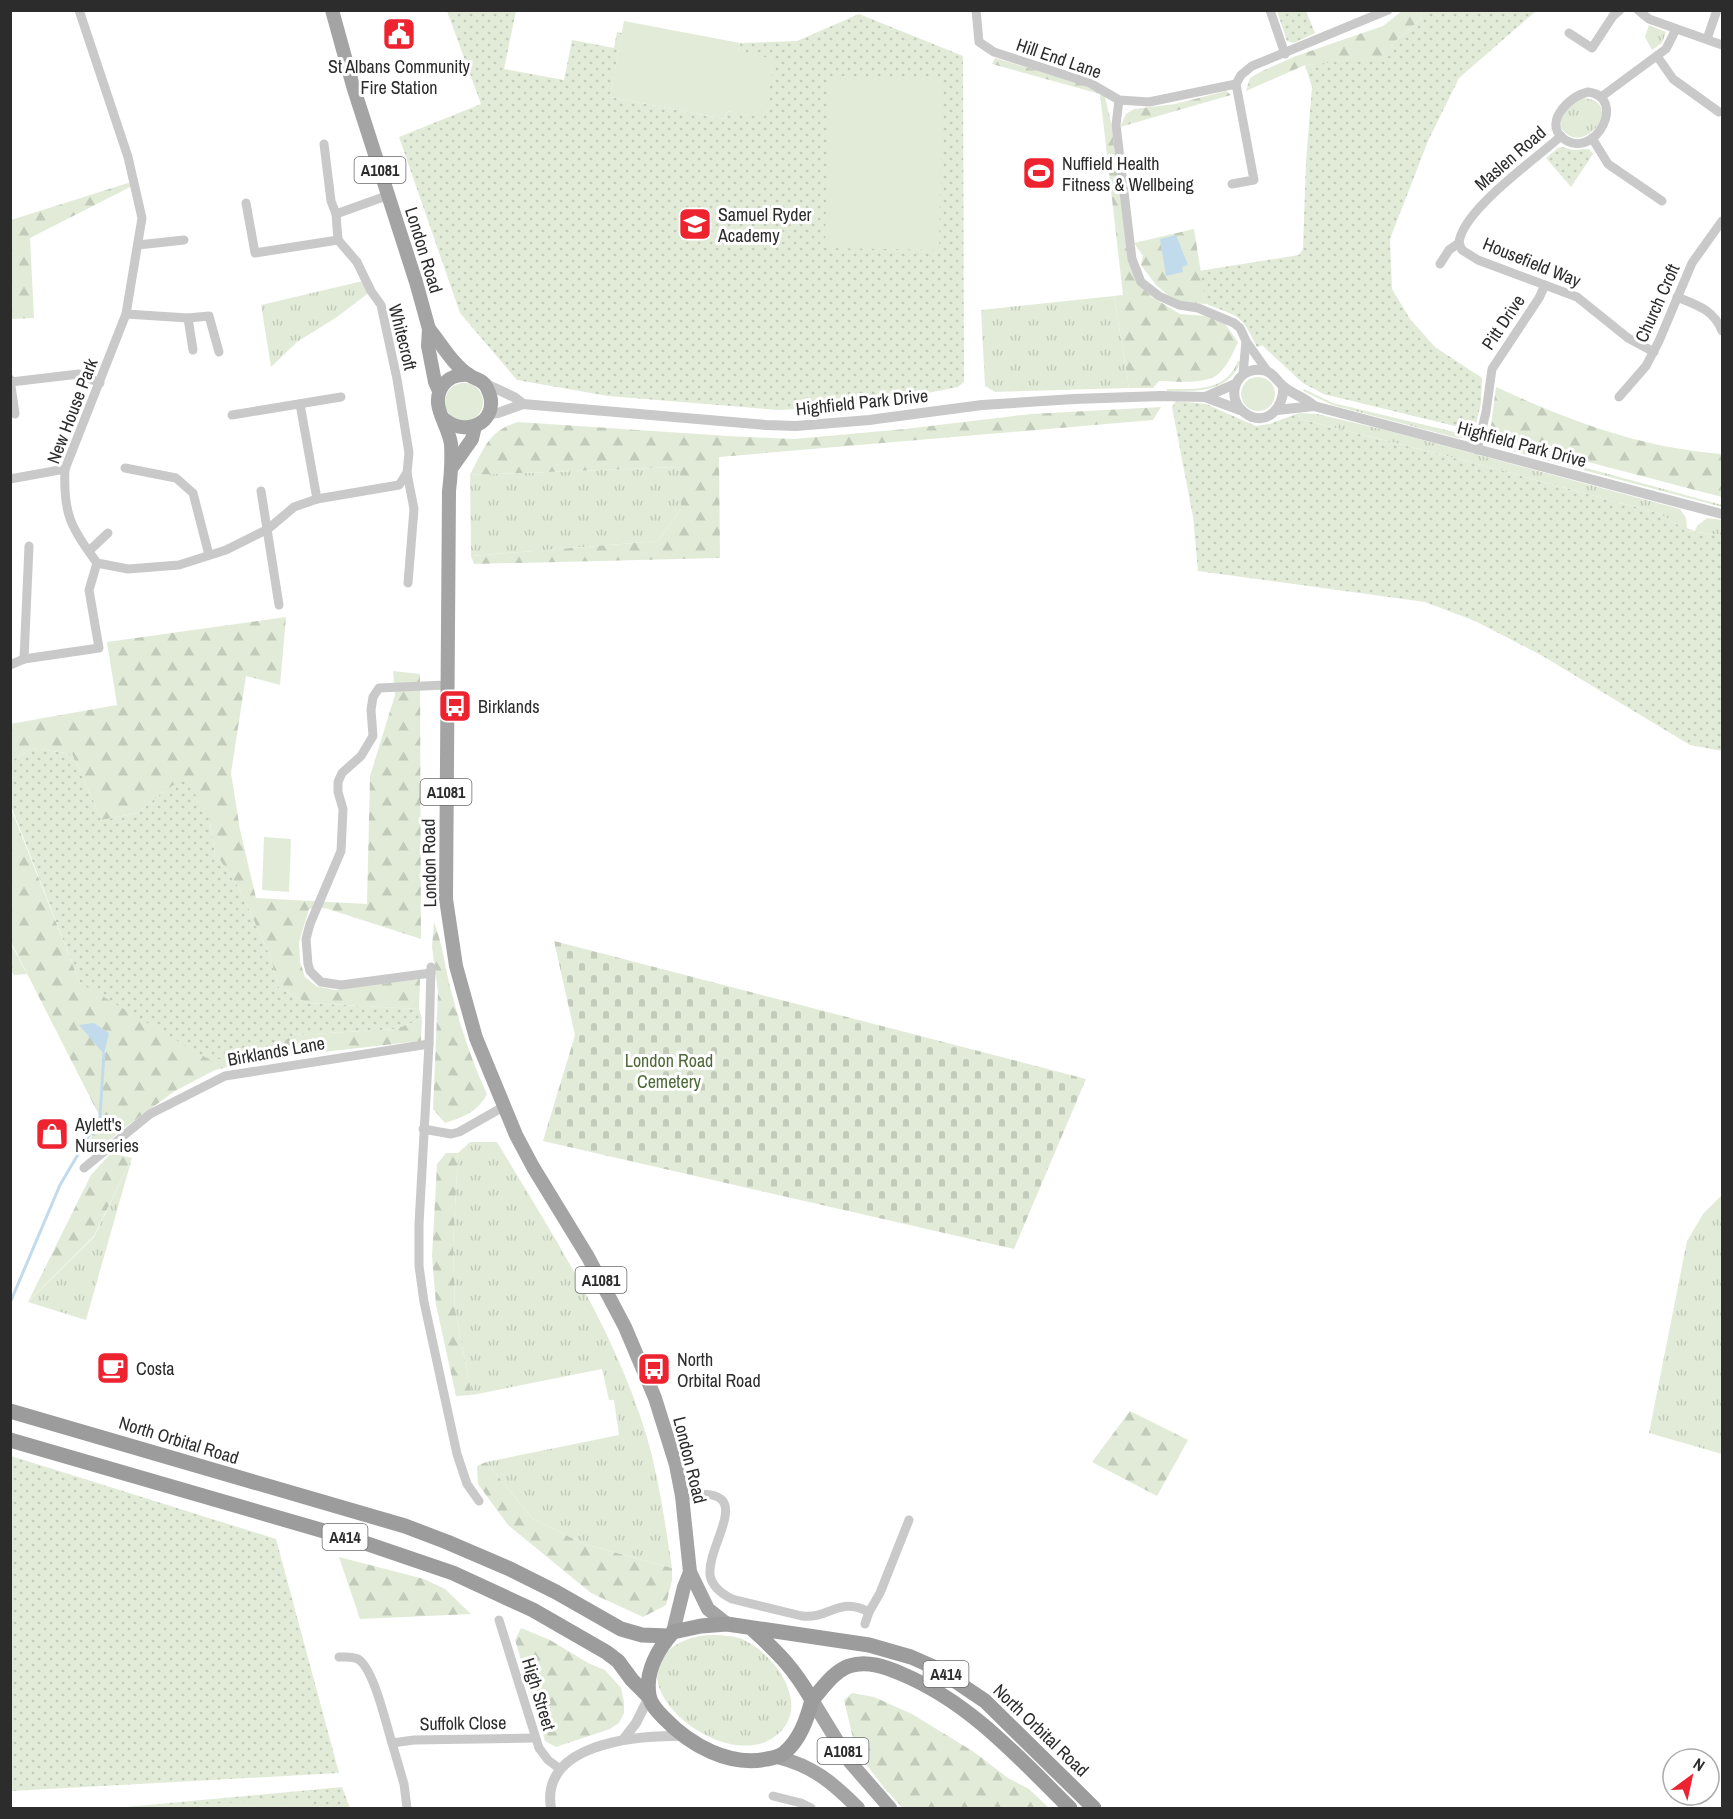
<svg xmlns="http://www.w3.org/2000/svg" width="1733" height="1819" font-family="'Archivo Narrow',sans-serif">
  <style>
    .grass { fill: url(#grass-tufts) }
    .forest { fill: url(#forest-firs) }
    .cemetery { fill: url(#cemetery-stones) }
    .park { fill: url(#park-dots) }
    .garden { fill: #e2ebd8 }
    .water { fill: #c2dbec }
    .lines { fill: none; stroke-linecap: round; stroke-linejoin: round }
    .stream { stroke: #c2dbec; stroke-width: 3 }
    .minor { stroke: #c9c9c9; stroke-width: 9 }
    .tertiary { stroke: #c9c9c9; stroke-width: 10 }
    .primary { stroke: #a4a4a4; stroke-width: 14 }
    .trunk { stroke: #9c9c9c; stroke-width: 15 }
    .labels { text-anchor: middle; dominant-baseline: central; stroke-width: 6; stroke-linejoin: round; paint-order: stroke }
    .shield { fill: #fff; stroke: #6b6b6b; stroke-width: 1.5 }
    .shield-label { font-size: 16px; font-weight: bold; fill: #2c2c2c }
    .street-label { font-size: 18px; fill: #2c2c2c; stroke: #fff }
    .poi-label { font-size: 18px; fill: #2c2c2c; stroke: #fff; text-anchor: start }
    .park-label { font-size: 18px; fill: #4e6937; stroke: #fff }
  </style>
  <defs>
    <pattern id="grass-tufts" width="24" height="20" patternUnits="userSpaceOnUse" patternTransform="scale(1.5)"><rect width="24" height="20" fill="#e2ebd8"/><path d="M3 7l-1-3M5 7V3M7 7l1-3M15 17l-1-3M17 17v-4M19 17l1-3" fill="none" stroke="#c2caba"/></pattern>
    <pattern id="forest-firs" width="22" height="20" patternUnits="userSpaceOnUse" patternTransform="scale(1.5)"><rect width="22" height="20" fill="#e2ebd8"/><path d="M5 1l3.5 6h-7zM16 11l3.5 6h-7z" fill="#c2caba"/></pattern>
    <pattern id="cemetery-stones" width="16" height="16" patternUnits="userSpaceOnUse" patternTransform="scale(1.5)"><rect width="16" height="16" fill="#e2ebd8"/><path d="M2 7V4a2 2 0 0 1 4 0v3zM10 15v-3a2 2 0 0 1 4 0v3z" fill="#c2caba"/></pattern>
    <pattern id="park-dots" width="8" height="8" patternUnits="userSpaceOnUse" patternTransform="scale(1.5)"><rect width="8" height="8" fill="#e2ebd8"/><path d="M2 2h.1M6 6h.1" fill="none" stroke="#c2caba" stroke-width="1.8" stroke-linecap="round"/></pattern>
  </defs>
  <rect width="100%" height="100%" fill="#fff"/>
  <g class="grass">
    <path d="M 1649,25 L 1666,32 L 1662,43 L 1652,50 L 1645,37 Z"/>
    <path d="M 1582,98 C 1629,100 1581,163 1560,126 C 1562,111 1570,105 1582,98 Z"/>
    <path d="M 367,280 L 371,291 L 337,317 L 297,342 L 271,367 L 261,305 Z"/>
    <path d="M 1114,296 L 1129,388 L 995,392 L 985,386 L 981,310 Z"/>
    <path d="M 1238,361 L 1241,361 C 1228,394 1196,391 1167,391 L 1167,389 C 1195,389 1226,392 1238,361 Z"/>
    <path d="M 1304,389 L 1333,403 L 1471,436 L 1466,438 L 1457,438 L 1332,405 L 1303,391 Z"/>
    <path d="M 1299,413 L 1317,414 L 1385,430 L 1680,509 L 1686,518 L 1687,528 L 1695,531 L 1697,526 L 1707,518 L 1722,520 L 1722,535 L 1688,531 L 1658,513 L 1470,462 L 1300,419 Z"/>
    <path d="M 1492,440 L 1568,463 L 1722,505 L 1722,507 L 1497,447 Z"/>
    <path d="M 681,467 L 681,509 L 658,541 L 471,556 L 470,475 Z"/>
    <path d="M 10,942 L 27,974 L 14,975 L 11,971 Z"/>
    <path d="M 470,1142 L 497,1142 C 553,1235 614,1329 646,1434 C 659,1478 665,1523 672,1568 L 584,1544 L 533,1519 L 486,1462 L 619,1435 L 614,1400 L 609,1400 L 602,1369 L 472,1395 L 455,1310 L 453,1245 L 458,1153 Z"/>
    <path d="M 132,1158 L 86,1320 L 28,1302 L 94,1237 Z"/>
    <path d="M 1722,1195 L 1722,1454 L 1649,1433 L 1687,1241 L 1703,1214 Z"/>
    <path d="M 708,1635 C 721,1635 732,1635 744,1640 C 776,1655 812,1706 777,1735 C 724,1779 601,1674 686,1640 C 693,1637 701,1636 708,1635 Z"/>
  </g>
  <g class="forest">
    <path d="M 1402,11 L 1422,11 L 1420,20 L 1393,43 L 1388,58 L 1305,65 L 1246,91 L 1250,78 L 1262,71 L 1296,56 L 1383,26 Z"/>
    <path d="M 995,58 L 1094,87 L 1104,93 L 1111,122 L 1129,262 L 1139,284 L 1152,297 L 1180,314 L 1207,316 L 1225,324 L 1238,342 C 1233,353 1227,367 1217,375 C 1202,385 1175,381 1159,381 L 1153,388 L 1129,388 L 1114,296 L 1123,295 L 1100,94 L 992,64 Z"/>
    <path d="M 1226,91 L 1231,95 L 1120,127 L 1126,114 L 1134,109 L 1175,104 Z"/>
    <path d="M 128,183 L 134,185 L 30,238 L 34,318 L 11,319 L 11,220 Z"/>
    <path d="M 1194,229 L 1203,285 L 1476,424 L 1468,429 L 1324,394 L 1303,383 L 1262,345 L 1257,347 L 1247,326 L 1239,317 L 1207,304 L 1184,303 L 1169,296 L 1156,285 L 1141,265 L 1143,256 L 1134,243 Z"/>
    <path d="M 1496,387 C 1570,421 1641,448 1722,454 L 1722,497 L 1496,438 L 1491,425 Z"/>
    <path d="M 1161,407 L 1153,420 L 719,457 L 720,558 L 474,564 L 471,556 L 658,541 L 681,509 L 680,467 L 470,475 C 484,449 488,431 518,422 L 728,436 L 794,439 L 905,429 L 1031,414 Z"/>
    <path d="M 286,617 L 280,685 L 246,676 L 231,773 L 240,830 L 256,898 L 367,904 L 370,776 L 395,695 L 393,671 L 420,674 L 421,939 L 325,908 L 309,909 L 299,942 L 300,962 L 305,977 L 316,986 L 335,990 L 420,979 L 419,1009 L 307,1003 L 279,988 L 270,956 L 239,888 L 215,853 L 209,817 L 164,791 L 138,813 L 102,820 L 72,754 L 33,748 L 11,761 L 10,724 L 117,705 L 107,642 Z"/>
    <path d="M 10,806 L 80,983 L 260,1054 L 294,1035 L 395,1029 L 422,1019 L 421,1041 L 261,1059 L 215,1070 L 175,1091 L 120,1131 L 93,1155 L 85,1151 L 100,1117 L 11,942 Z"/>
    <path d="M 434,922 C 443,945 445,969 452,994 C 461,1028 472,1062 487,1094 C 478,1112 463,1117 445,1123 L 433,1109 L 438,992 L 432,947 Z"/>
    <path d="M 111,1153 L 132,1158 L 94,1236 L 28,1302 L 91,1175 Z"/>
    <path d="M 446,1153 L 458,1153 L 453,1245 L 455,1310 L 472,1395 L 456,1396 L 436,1305 L 432,1256 L 437,1164 Z"/>
    <path d="M 1130,1411 L 1188,1440 L 1157,1496 L 1092,1462 Z"/>
    <path d="M 486,1462 L 533,1519 L 584,1544 L 672,1568 L 672,1580 L 666,1605 L 643,1617 L 591,1593 L 508,1525 L 478,1484 L 477,1466 Z"/>
    <path d="M 339,1557 L 424,1579 L 445,1589 L 471,1614 L 360,1619 Z"/>
    <path d="M 521,1628 L 550,1640 L 588,1663 L 605,1670 L 621,1688 L 624,1702 L 624,1713 L 619,1723 L 610,1729 L 556,1747 L 545,1741 L 515,1640 Z"/>
    <path d="M 852,1693 L 874,1697 L 912,1714 L 974,1752 L 1008,1778 L 1029,1789 L 1049,1808 L 903,1808 L 885,1789 L 856,1751 L 844,1700 Z"/>
  </g>
  <path class="cemetery" d="M 554,941 L 1086,1079 L 1014,1249 L 543,1141 L 575,1035 Z"/>
  <g class="park">
    <path d="M 447,11 L 516,11 L 504,69 L 564,80 L 572,40 L 614,48 L 617,32 L 622,33 L 610,97 L 725,119 L 727,111 L 764,117 L 738,52 L 740,43 L 797,41 L 859,14 L 963,56 L 964,382 L 958,387 L 912,396 L 817,408 L 778,410 L 608,396 L 517,380 L 460,313 L 399,137 L 481,104 Z"/>
    <path d="M 1277,11 L 1306,11 L 1315,33 L 1294,43 L 1287,41 Z"/>
    <path d="M 1422,11 L 1536,11 L 1459,78 L 1428,141 L 1390,239 L 1392,289 L 1410,319 L 1435,347 L 1482,378 L 1481,403 L 1476,424 L 1468,429 L 1324,394 L 1303,383 L 1262,345 L 1257,347 C 1241,314 1240,317 1207,304 L 1199,271 L 1299,255 L 1303,249 L 1306,161 L 1312,87 L 1305,65 L 1388,57 L 1393,43 L 1420,20 Z"/>
    <path d="M 1562,147 L 1573,150 L 1589,149 L 1593,154 L 1571,187 L 1546,158 L 1558,148 Z"/>
    <path d="M 1176,401 L 1206,404 L 1256,426 L 1269,424 L 1299,413 L 1300,419 L 1470,462 L 1658,513 L 1688,531 L 1722,535 L 1722,751 L 1690,745 L 1541,655 L 1475,621 L 1425,602 L 1198,571 L 1193,517 L 1172,407 Z"/>
    <path d="M 33,748 L 72,754 L 102,820 L 138,813 L 164,791 L 185,778 L 209,817 L 215,853 L 239,888 L 270,956 L 279,988 L 307,1003 L 419,1009 L 422,1019 L 395,1029 L 294,1035 L 260,1054 L 210,1060 L 80,983 L 11,806 L 11,761 Z"/>
    <path d="M 11,1456 L 276,1539 L 339,1773 L 11,1791 Z"/>
    <path d="M 342,1787 L 350,1808 L 115,1808 Z"/>
  </g>
  <g class="garden">
    <path d="M 624,21 L 740,43 L 738,52 L 775,59 L 764,118 L 727,111 L 725,119 L 610,97 Z"/>
    <path d="M 829,76 L 942,78 L 939,250 L 825,248 Z"/>
    <circle cx="1258" cy="394" r="17"/>
    <circle cx="464" cy="402" r="19"/>
    <path d="M 264,837 L 291,839 L 289,892 L 262,890 Z"/>
    <path d="M 310,1799 L 310,1808 L 135,1808 L 135,1807 Z"/>
  </g>
  <g class="water">
    <path d="M 1176,235 L 1188,265 L 1182,267 L 1183,272 L 1166,276 L 1160,239 Z"/>
    <path d="M 94,1023 L 109,1033 L 104,1054 L 79,1025 Z"/>
  </g>
  <g class="lines">
    <path class="stream" d="M 10,1303 L 60,1185 L 100,1117 L 104,1054"/>
    <g class="minor">
      <path d="M 79,10 L 128,157 L 142,218 L 126,314 L 65,469 C 63,515 71,527 97,563 L 128,569 L 179,565 L 226,550 L 268,529 L 294,507 L 317,499 L 399,485 L 407,473 L 409,453 L 397,379 L 381,305 L 371,291 L 357,262 L 338,240 L 336,214 L 389,195"/>
      <path d="M 976,10 L 979,42 L 994,52 L 1090,83 L 1119,100 L 1149,102 L 1236,84 L 1241,75 L 1252,66 L 1388,10"/>
      <path d="M 1270,10 L 1285,54"/>
      <path d="M 1638,10 L 1649,19 L 1722,45"/>
      <path d="M 1569,33 L 1592,48 L 1613,16 L 1620,10"/>
      <path d="M 1707,39 L 1717,10"/>
      <path d="M 1657,56 L 1673,79 L 1719,112"/>
      <path d="M 1588,92 C 1627,97 1597,157 1567,141 C 1540,126 1568,96 1588,92 Z"/>
      <path d="M 1601,97 L 1666,49 L 1676,29"/>
      <path d="M 1119,100 L 1116,125 L 1132,259 L 1141,282 L 1159,296 L 1179,305 L 1198,308 L 1234,323 L 1240,328 L 1246,341 L 1268,372"/>
      <path d="M 1592,138 L 1608,164 L 1662,201"/>
      <path d="M 324,144 L 331,201 L 336,214"/>
      <path d="M 1232,184 L 1254,180 L 1236,84"/>
      <path d="M 246,203 L 255,253 L 338,240"/>
      <path d="M 1459,243 L 1462,250 L 1478,260 L 1577,297 L 1628,338 L 1654,352"/>
      <path d="M 138,245 L 184,240"/>
      <path d="M 1440,264 L 1449,250 L 1459,243 C 1462,210 1536,159 1561,136"/>
      <path d="M 1677,297 C 1697,305 1714,310 1722,331"/>
      <path d="M 126,314 L 188,318 L 209,316 L 219,352"/>
      <path d="M 188,318 L 193,350"/>
      <path d="M 1243,374 L 1246,341"/>
      <path d="M 10,379 L 15,414"/>
      <path d="M 11,382 L 79,374 L 100,383"/>
      <path d="M 1619,397 L 1646,366 L 1659,341 L 1692,263 L 1722,221"/>
      <path d="M 300,404 L 317,499"/>
      <path d="M 232,415 L 341,397"/>
      <path d="M 1477,450 L 1486,412 L 1492,369 L 1539,298 L 1545,285"/>
      <path d="M 125,468 L 176,478 L 193,493 L 209,555"/>
      <path d="M 407,473 L 414,509 L 408,583"/>
      <path d="M 10,479 L 65,469"/>
      <path d="M 261,491 L 279,605"/>
      <path d="M 29,546 L 24,659 L 99,648 L 89,590 L 97,563"/>
      <path d="M 89,551 L 108,533"/>
      <path d="M 10,665 L 24,659"/>
      <path d="M 431,967 L 429,1044 L 419,1224 L 419,1266 L 424,1302 L 457,1454 L 467,1484 L 479,1501"/>
      <path d="M 431,973 L 341,985 L 321,982 L 310,971 L 308,964 L 306,939 L 310,924 L 341,851 L 343,809 L 338,792 L 338,782 L 342,773 L 361,756 L 373,736 L 371,710 L 373,697 L 379,688 L 446,685"/>
      <path d="M 423,1129 L 451,1134 L 459,1132 L 503,1107"/>
      <path d="M 84,1168 L 150,1114 L 225,1076 L 429,1044"/>
      <path d="M 682,1496 C 762,1483 707,1541 710,1575 C 712,1587 722,1594 732,1599 L 802,1616 C 831,1619 838,1596 869,1612"/>
      <path d="M 499,1620 L 539,1748 L 548,1760 L 560,1769"/>
      <path d="M 865,1624 L 869,1612 L 880,1593 L 909,1520"/>
      <path d="M 339,1657 C 346,1657 352,1656 358,1659 C 374,1669 386,1724 392,1743 L 414,1740 L 535,1738"/>
      <path d="M 392,1743 L 404,1784 L 407,1808"/>
      <path d="M 773,1796 L 801,1803 L 811,1808"/>
    </g>
    <g class="tertiary">
      <path d="M 484,383 L 514,397 L 523,404"/>
      <path d="M 1283,386 C 1285,408 1265,428 1245,413 C 1224,398 1236,366 1262,370 C 1272,371 1276,380 1283,386 C 1293,395 1305,397 1314,406"/>
      <path d="M 1205,397 L 1235,384"/>
      <path d="M 1277,410 L 1314,406 L 1722,514"/>
      <path d="M 488,414 L 498,413 L 523,404 L 766,425 L 796,426 L 869,420 L 982,405 L 1074,399 L 1161,396 L 1205,397 L 1240,410"/>
      <path d="M 623,1740 L 636,1723 L 649,1697"/>
      <path d="M 551,1808 C 540,1743 637,1735 683,1736"/>
    </g>
    <g class="primary">
      <path d="M 332,10 L 353,86 L 416,282 L 429,329 L 428,346 L 435,382 L 439,391"/>
      <path d="M 429,329 C 441,343 452,364 469,375 C 476,380 483,379 487,388 C 503,418 469,440 444,419"/>
      <path d="M 469,375 C 459,374 449,377 443,385 C 429,405 448,423 451,444 C 452,460 451,475 449,491 L 446,899 L 456,966 L 476,1038 L 516,1135 L 533,1167 L 588,1257 L 625,1327 L 655,1398 L 676,1465 L 682,1496 L 690,1572 L 708,1609 L 727,1624"/>
      <path d="M 453,466 L 472,439 L 475,426"/>
      <path d="M 673,1632 L 684,1587 L 690,1572"/>
      <path d="M 812,1700 L 850,1762 L 890,1808"/>
      <path d="M 777,1757 C 813,1766 832,1782 858,1808"/>
    </g>
    <g class="trunk">
      <path d="M 10,1411 L 405,1526 L 447,1542 L 510,1569 L 556,1592 L 621,1629 L 642,1635 L 669,1636"/>
      <path d="M 10,1440 L 362,1542 L 453,1573 L 533,1610 L 606,1652 L 618,1661 L 632,1680 L 649,1697"/>
      <path d="M 752,1629 C 779,1653 794,1669 812,1700 C 807,1719 800,1740 784,1753 C 779,1757 773,1758 767,1759 C 729,1767 690,1745 664,1718 C 658,1712 650,1704 649,1695 C 645,1672 658,1649 673,1632 L 701,1626 L 727,1624 L 869,1645 L 911,1657 L 936,1668 L 985,1701 L 1094,1808"/>
      <path d="M 812,1700 C 823,1688 833,1672 849,1666 C 867,1660 886,1667 902,1674 C 971,1703 1019,1758 1070,1808"/>
    </g>
  </g>
  <defs>
    <g id="civic-square" transform="scale(1.725)"><rect x="-9" y="-9" width="18" height="18" rx="4" fill="#ed2330" stroke="#fff"/><path d="M-.6-6.5H3V-4.5H.6V-3L4-1V1h2V6H-6V1h2V-1L-.6-3ZM-1.2 2.5V6h2.4V2.5Z" fill="#fff"/></g>
    <g id="stadium-square" transform="scale(1.725)"><rect x="-9" y="-9" width="18" height="18" rx="4" fill="#ed2330" stroke="#fff"/><path d="M0-5a6.5 5 0 1 0 0 10a6.5 5 0 1 0 0-10ZM-3.5-1.8h7v3.6h-7Z" fill="#fff"/></g>
    <g id="school-square" transform="scale(1.725)"><rect x="-9" y="-9" width="18" height="18" rx="4" fill="#ed2330" stroke="#fff"/><path d="M0-5L7-2L0 1L-7-2ZM-4 1L0 2.5L4 1V4Q0 6-4 4Z" fill="#fff"/></g>
    <g id="bus-square" transform="scale(1.725)"><rect x="-9" y="-9" width="18" height="18" rx="4" fill="#ed2330" stroke="#fff"/><path d="M-5-6H5V4H4V6H2V4H-2V6H-4V4H-5ZM-3.5-4V0h7V-4ZM-3.5 1.2v1.5H-2V1.2ZM2 1.2v1.5H3.5V1.2Z" fill="#fff"/></g>
    <g id="shop-square" transform="scale(1.725)"><rect x="-9" y="-9" width="18" height="18" rx="4" fill="#ed2330" stroke="#fff"/><path d="M-5-2.5h2.3a2.7 3.5 0 0 1 5.4 0H5L5.5 6h-11ZM-1.5-2.5h3a1.5 2.3 0 0 0-3 0Z" fill="#fff"/></g>
    <g id="cafe-square" transform="scale(1.725)"><rect x="-9" y="-9" width="18" height="18" rx="4" fill="#ed2330" stroke="#fff"/><path d="M-5.5-4.5H6V0H3Q3 3.5 0 3.5H-2.5Q-5.5 3.5-5.5 0ZM3-3.2v2h1.7v-2ZM-6 4.5H4V6H-6Z" fill="#fff"/></g>
  </defs>
  <g fill-rule="evenodd">
    <use href="#civic-square" x="399" y="34"/>
    <use href="#stadium-square" x="1039" y="173"/>
    <use href="#school-square" x="695" y="224"/>
    <use href="#bus-square" x="455" y="706"/>
    <use href="#shop-square" x="52" y="1134"/>
    <use href="#cafe-square" x="113" y="1368"/>
    <use href="#bus-square" x="654" y="1369"/>
  </g>
  <g class="labels">
    <g class="shield">
      <rect x="354.5" y="157" width="51" height="26" rx="4.5"/>
      <rect x="420.5" y="779" width="51" height="26" rx="4.5"/>
      <rect x="575.5" y="1267" width="51" height="26" rx="4.5"/>
      <rect x="322.5" y="1524" width="45" height="26" rx="4.5"/>
      <rect x="923.5" y="1661" width="45" height="26" rx="4.5"/>
      <rect x="817.5" y="1738" width="51" height="26" rx="4.5"/>
    </g>
    <g class="shield-label">
      <text x="380" y="170">A1081</text>
      <text x="446" y="792">A1081</text>
      <text x="601" y="1280">A1081</text>
      <text x="345" y="1537">A414</text>
      <text x="946" y="1674">A414</text>
      <text x="843" y="1751">A1081</text>
    </g>
    <g class="street-label">
      <text transform="translate(1059 58) rotate(19)">Hill End Lane</text>
      <text transform="translate(1510 158) rotate(-41)">Maslen Road</text>
      <text transform="translate(424 250) rotate(73)">London Road</text>
      <text transform="translate(1532 262) rotate(22)">Housefield Way</text>
      <text transform="translate(1657 303) rotate(-66)">Church Croft</text>
      <text transform="translate(1503 322) rotate(-56)">Pitt Drive</text>
      <text transform="translate(403 337) rotate(76)">Whitecroft</text>
      <text transform="translate(862 402) rotate(-6)">Highfield Park Drive</text>
      <text transform="translate(72 411) rotate(-69)">New House Park</text>
      <text transform="translate(1522 444) rotate(15)">Highfield Park Drive</text>
      <text transform="translate(429 863) rotate(-91)">London Road</text>
      <text transform="translate(276 1051) rotate(-10)">Birklands Lane</text>
      <text transform="translate(179 1440) rotate(17)">North Orbital Road</text>
      <text transform="translate(690 1460) rotate(76)">London Road</text>
      <text transform="translate(539 1694) rotate(73)">High Street</text>
      <text transform="translate(463 1723) rotate(-1)">Suffolk Close</text>
      <text transform="translate(1041 1730) rotate(44)">North Orbital Road</text>
    </g>
    <g class="poi-label">
      <text x="399" y="66" text-anchor="middle">St Albans Community<tspan x="399" dy="21">Fire Station</tspan></text>
      <text x="1062" y="163">Nuffield Health<tspan x="1062" dy="21">Fitness &amp; Wellbeing</tspan></text>
      <text x="718" y="214">Samuel Ryder<tspan x="718" dy="21">Academy</tspan></text>
      <text x="478" y="706">Birklands</text>
      <text x="75" y="1124">Aylett's<tspan x="75" dy="21">Nurseries</tspan></text>
      <text x="677" y="1359">North<tspan x="677" dy="21">Orbital Road</tspan></text>
      <text x="136" y="1368">Costa</text>
    </g>
    <g class="park-label">
      <text x="669" y="1060">London Road<tspan x="669" dy="21">Cemetery</tspan></text>
    </g>
  </g>
  <rect width="1733" height="1819" fill="none" stroke="#2c2c2c" stroke-width="24"/>
  <g transform="translate(1691 1777) rotate(33)"><circle r="28" fill="#ffffff" stroke="#ababab" stroke-width="1.5"/>
  <path d="M0-4.5L10 22L0 15L-10 22Z" fill="#ed2330"/>
  <text y="-9" font-size="16" font-weight="bold" text-anchor="middle" fill="#2c2c2c">N</text>
  </g>
</svg>
